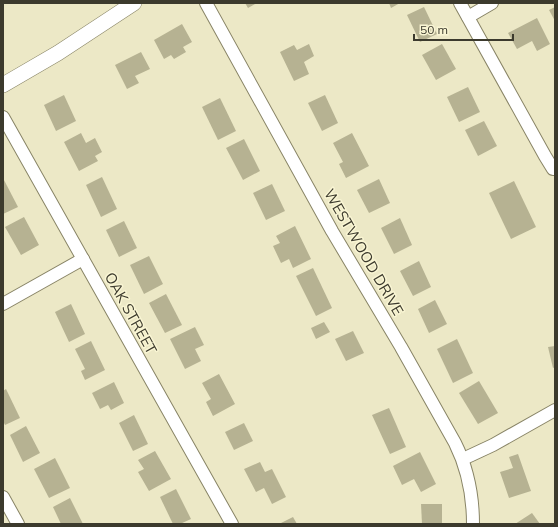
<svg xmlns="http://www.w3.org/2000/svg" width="558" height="527" font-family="Mulish,sans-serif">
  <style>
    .building { fill: #b6b292 }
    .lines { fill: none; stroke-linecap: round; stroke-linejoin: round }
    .minor-casing { stroke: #888466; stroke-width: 14 }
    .tertiary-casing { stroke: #888466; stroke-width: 16 }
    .minor { stroke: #fff; stroke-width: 12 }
    .tertiary { stroke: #fff; stroke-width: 15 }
    .labels { text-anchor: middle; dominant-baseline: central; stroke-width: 3; stroke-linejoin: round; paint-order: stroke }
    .street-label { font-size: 15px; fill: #3c3a2d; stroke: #f9f5d3 }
  </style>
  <rect width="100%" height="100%" fill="#ece8c6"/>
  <g class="building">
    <path d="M 245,3 L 257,3 L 248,8 Z"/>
    <path d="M 389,3 L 400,3 L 391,8 Z"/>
    <path d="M 424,7 L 437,34 L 420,42 L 407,15 Z"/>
    <path d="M 555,7 L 555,21 L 549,10 Z"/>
    <path d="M 537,18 L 550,44 L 537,51 L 532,41 L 517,49 L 508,33 Z"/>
    <path d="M 182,24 L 192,42 L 183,47 L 186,52 L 174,59 L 171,55 L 164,59 L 154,40 Z"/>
    <path d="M 309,44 L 314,56 L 304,62 L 309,74 L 294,81 L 280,52 L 294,45 L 297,50 Z"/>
    <path d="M 442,44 L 456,69 L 436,80 L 422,55 Z"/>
    <path d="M 141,52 L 150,69 L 135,76 L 139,83 L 127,89 L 115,65 Z"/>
    <path d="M 468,87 L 480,112 L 459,122 L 447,97 Z"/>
    <path d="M 64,95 L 76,121 L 56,131 L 44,105 Z"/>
    <path d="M 325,95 L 338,123 L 322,131 L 308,103 Z"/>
    <path d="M 220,98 L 236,131 L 218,140 L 202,107 Z"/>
    <path d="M 484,121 L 497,146 L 478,156 L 465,130 Z"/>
    <path d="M 81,133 L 86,143 L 95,138 L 102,152 L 95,156 L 98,161 L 79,171 L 64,142 Z"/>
    <path d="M 352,133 L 369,166 L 346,178 L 339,164 L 343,162 L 333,143 Z"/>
    <path d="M 244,139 L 260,171 L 243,180 L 226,148 Z"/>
    <path d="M 102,177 L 117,209 L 101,217 L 86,185 Z"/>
    <path d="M 379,179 L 390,203 L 369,213 L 357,190 Z"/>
    <path d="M 3,180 L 4,180 L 18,207 L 3,214 Z"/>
    <path d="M 514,181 L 536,227 L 511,239 L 489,193 Z"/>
    <path d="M 272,184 L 285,211 L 266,220 L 253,193 Z"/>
    <path d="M 24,217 L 39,245 L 21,255 L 5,227 Z"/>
    <path d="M 400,218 L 412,245 L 394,254 L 381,228 Z"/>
    <path d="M 124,221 L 137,248 L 119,257 L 106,230 Z"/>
    <path d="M 295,226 L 311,259 L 293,268 L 289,259 L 281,263 L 273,246 L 280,243 L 276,236 Z"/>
    <path d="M 149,256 L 163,284 L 144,294 L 130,265 Z"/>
    <path d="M 419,261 L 431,287 L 413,296 L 400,271 Z"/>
    <path d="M 313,268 L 332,308 L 316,316 L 296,276 Z"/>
    <path d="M 166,294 L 182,325 L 165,333 L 149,303 Z"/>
    <path d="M 435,300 L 447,324 L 429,333 L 418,309 Z"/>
    <path d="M 71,304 L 85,334 L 69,342 L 55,312 Z"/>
    <path d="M 324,322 L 330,332 L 316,339 L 311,328 Z"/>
    <path d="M 195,327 L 204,345 L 195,349 L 201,361 L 185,369 L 170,339 Z"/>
    <path d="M 353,331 L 364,353 L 346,361 L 335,339 Z"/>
    <path d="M 457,339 L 473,373 L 453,383 L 437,349 Z"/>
    <path d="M 91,341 L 105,370 L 85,380 L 81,371 L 85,369 L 75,349 Z"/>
    <path d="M 555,346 L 555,367 L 553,368 L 548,347 Z"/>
    <path d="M 219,374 L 235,404 L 213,416 L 206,402 L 211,399 L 202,383 Z"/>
    <path d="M 479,381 L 498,413 L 478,424 L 459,393 Z"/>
    <path d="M 114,382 L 124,403 L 111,410 L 108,405 L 100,409 L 92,393 Z"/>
    <path d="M 6,389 L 20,418 L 5,425 L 3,421 L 3,391 Z"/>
    <path d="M 389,408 L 406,447 L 390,454 L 372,415 Z"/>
    <path d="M 134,415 L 148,444 L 133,451 L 119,423 Z"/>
    <path d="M 244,423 L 253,441 L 234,450 L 225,432 Z"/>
    <path d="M 26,426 L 40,453 L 23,462 L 10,435 Z"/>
    <path d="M 155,451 L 171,479 L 149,491 L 138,472 L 144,469 L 138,460 Z"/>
    <path d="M 420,452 L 436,484 L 421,492 L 414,479 L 402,485 L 393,466 Z"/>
    <path d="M 518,454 L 531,491 L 509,498 L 500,472 L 513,468 L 509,457 Z"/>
    <path d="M 55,458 L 70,488 L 49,498 L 34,469 Z"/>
    <path d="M 260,462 L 265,472 L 272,469 L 286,497 L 272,504 L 264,488 L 256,492 L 244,469 Z"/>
    <path d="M 176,489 L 191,519 L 180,524 L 173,524 L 160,497 Z"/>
    <path d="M 70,498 L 83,524 L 61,524 L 53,507 Z"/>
    <path d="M 421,504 L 442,504 L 442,524 L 422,524 Z"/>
    <path d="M 532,513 L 540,524 L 515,524 Z"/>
    <path d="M 293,517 L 297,524 L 279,524 Z"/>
  </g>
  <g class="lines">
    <g class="minor-casing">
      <g id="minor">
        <path d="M 206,3 L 332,231 L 401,347 L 455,443 C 468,469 473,495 473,524"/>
        <path d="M 460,3 L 545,156 L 553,169 L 555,169"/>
        <path d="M 468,17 L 492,3"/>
        <path d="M 3,117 L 232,524"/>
        <path d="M 3,304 L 83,259"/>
        <path d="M 463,459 L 493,445 L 555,410"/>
        <path d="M 3,497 L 18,524"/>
      </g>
    </g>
    <g class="tertiary-casing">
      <path id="tertiary" d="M 3,85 L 58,53 L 134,3"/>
    </g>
    <use href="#minor" class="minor"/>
    <use href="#tertiary" class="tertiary"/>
  </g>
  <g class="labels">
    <g class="street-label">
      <text transform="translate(364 252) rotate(60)">WESTWOOD DRIVE</text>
      <text transform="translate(131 313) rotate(61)">OAK STREET</text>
    </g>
  </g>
  <rect width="558" height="527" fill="none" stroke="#3c3a2d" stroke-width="8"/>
  <path d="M414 34v6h99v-6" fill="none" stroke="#3c3a2d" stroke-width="2"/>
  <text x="420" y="34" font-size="12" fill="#3c3a2d" stroke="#f9f5d3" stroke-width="3" paint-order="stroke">50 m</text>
</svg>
